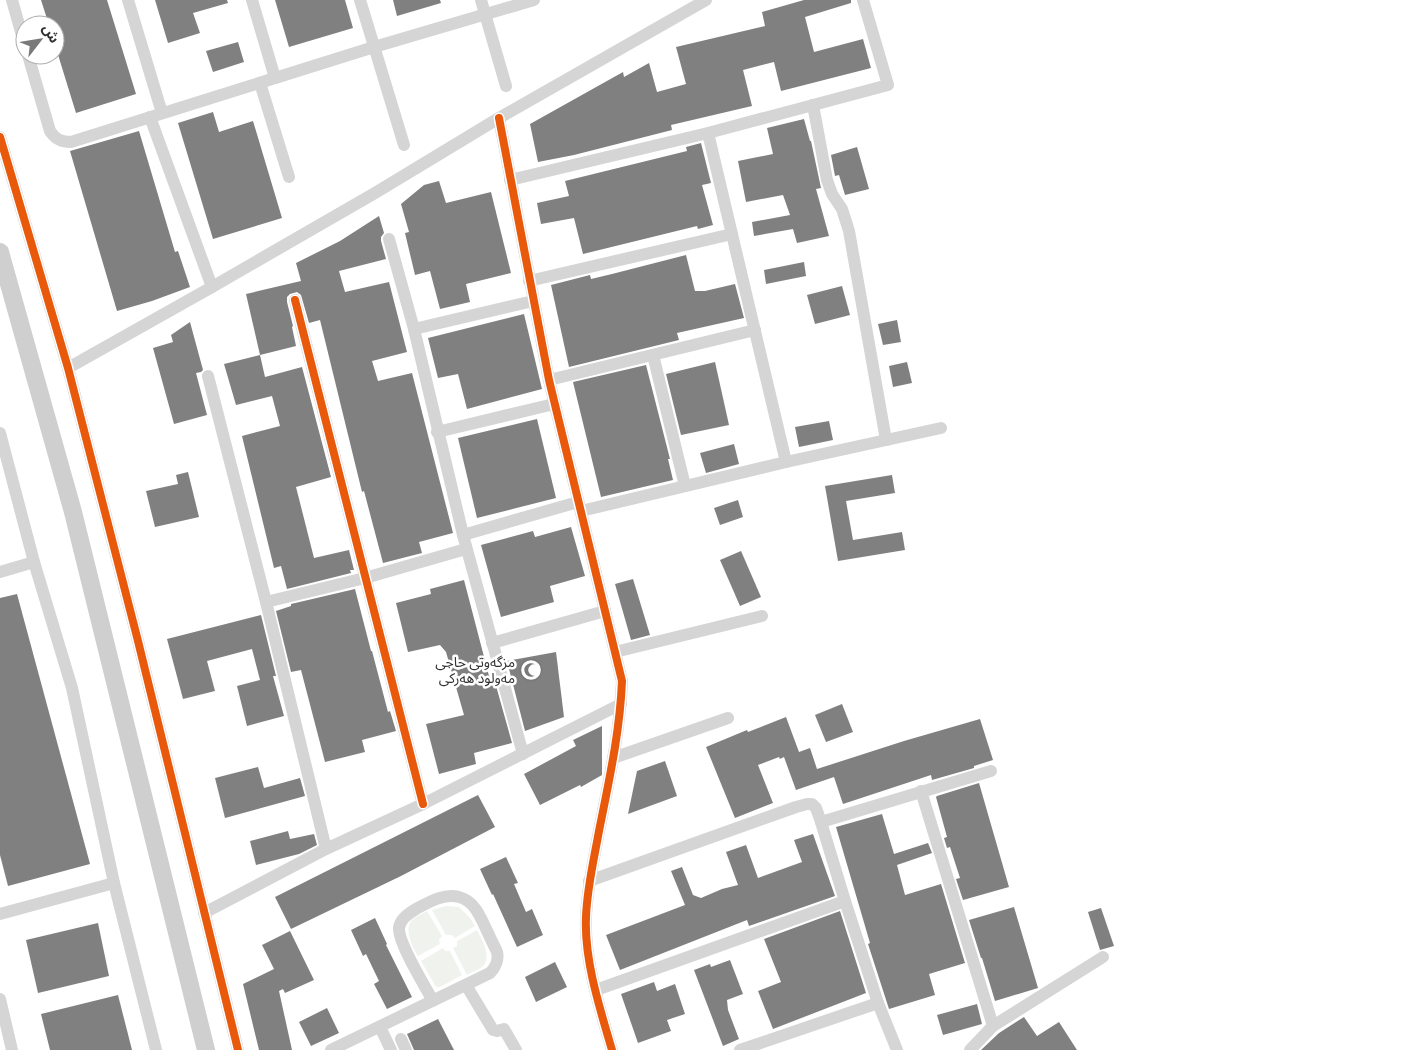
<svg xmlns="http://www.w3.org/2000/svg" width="1427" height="1050" font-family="Karla,'Noto Sans Arabic',sans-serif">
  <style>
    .green { fill: #f0f3ed }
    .building { fill: #808080 }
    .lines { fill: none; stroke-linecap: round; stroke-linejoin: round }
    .street { stroke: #d5d5d5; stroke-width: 12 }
    .secondary { stroke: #cfcfcf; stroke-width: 18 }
    .cycleway-casing { stroke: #fff; stroke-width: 11 }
    .cycleway { stroke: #e8590c; stroke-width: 8 }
    .labels { text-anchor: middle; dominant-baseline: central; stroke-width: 5; stroke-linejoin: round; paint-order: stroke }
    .poi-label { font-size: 14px; fill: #313131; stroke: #fff; text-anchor: end }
  </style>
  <rect width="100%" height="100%" fill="#fff"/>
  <g class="green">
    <path d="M 446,906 L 459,907 L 470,918 L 475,926 L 455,938 L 452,935 L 446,935 L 432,910 Z"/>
    <path d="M 427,911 L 442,936 L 439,940 L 440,944 L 418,956 C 412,946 403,929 413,919 C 417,916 423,913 427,911 Z"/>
    <path d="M 477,930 C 482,940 491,954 484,965 C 481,969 471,972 467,975 L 453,948 L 457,946 L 457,941 Z"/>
    <path d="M 443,948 L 445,951 L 450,951 L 462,975 L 440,987 L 436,987 L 421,961 Z"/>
  </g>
  <g class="building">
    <path d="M 41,0 L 107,0 L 136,94 L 76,113 L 55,45 L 55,23 L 49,25 Z"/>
    <path d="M 155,0 L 227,0 L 228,3 L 193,13 L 200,33 L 168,43 Z"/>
    <path d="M 275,0 L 345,0 L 353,28 L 289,47 Z"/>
    <path d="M 393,0 L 440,0 L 441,3 L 397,16 Z"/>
    <path d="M 804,0 L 851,0 L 851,3 L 805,17 L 814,52 L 863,39 L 871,68 L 781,91 L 774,62 L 743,70 L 752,106 L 671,125 L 672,130 L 574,155 L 538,162 L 530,124 L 623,72 L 624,77 L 649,63 L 657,92 L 686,84 L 676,47 L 765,26 L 762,12 Z"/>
    <path d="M 238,42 L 244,62 L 213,72 L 206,51 Z"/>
    <path d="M 213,112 L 219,132 L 253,121 L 282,218 L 213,239 L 178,123 Z"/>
    <path d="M 804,119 L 810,141 L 811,141 L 821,188 L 816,189 L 829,236 L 797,243 L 793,229 L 754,236 L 752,222 L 790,215 L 783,195 L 746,202 L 738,161 L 773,154 L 767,128 Z"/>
    <path d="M 139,131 L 175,252 L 178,251 L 190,287 L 152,301 L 117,311 L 70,151 Z"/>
    <path d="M 701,143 L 711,183 L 702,185 L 713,225 L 698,229 L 697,226 L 583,254 L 574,218 L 541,224 L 537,203 L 569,196 L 565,181 L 687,151 L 686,147 Z"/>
    <path d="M 857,147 L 869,189 L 845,195 L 839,175 L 835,176 L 831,155 Z"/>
    <path d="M 439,181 L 446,203 L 491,192 L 511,273 L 466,284 L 470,302 L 440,309 L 430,271 L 415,275 L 405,233 L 409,232 L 401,204 L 424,185 Z"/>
    <path d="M 379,216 L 384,233 L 381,237 L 381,241 L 386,259 L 339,271 L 345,292 L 389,282 L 407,352 L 372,361 L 378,381 L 412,373 L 453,533 L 419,542 L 422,553 L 383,563 L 364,491 L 362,492 L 320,320 L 309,323 L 301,295 L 297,292 L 290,294 L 287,297 L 287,302 L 293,326 L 292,327 L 296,346 L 260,355 L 246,294 L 301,281 L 296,263 L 340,241 Z"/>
    <path d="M 686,255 L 695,291 L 705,291 L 735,284 L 744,318 L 677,333 L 679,340 L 569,367 L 551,285 L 590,275 L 591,279 L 612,274 Z"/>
    <path d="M 804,262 L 806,276 L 766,284 L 764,270 Z"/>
    <path d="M 842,286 L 850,315 L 815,324 L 807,295 Z"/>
    <path d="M 524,314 L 542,389 L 467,409 L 458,374 L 438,378 L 428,338 Z"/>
    <path d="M 897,320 L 901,342 L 883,345 L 878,324 Z"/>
    <path d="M 190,322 L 203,370 L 201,372 L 196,373 L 207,415 L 174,424 L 153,348 L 173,342 L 171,335 Z"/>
    <path d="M 260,355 L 265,377 L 302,367 L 331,477 L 296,487 L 314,558 L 349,550 L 354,570 L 350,570 L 351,573 L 287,589 L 281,566 L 274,568 L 242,436 L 280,426 L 272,396 L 236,405 L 224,364 Z"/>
    <path d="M 715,362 L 729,425 L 681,435 L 666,374 Z"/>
    <path d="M 907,362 L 912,383 L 893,387 L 889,366 Z"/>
    <path d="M 646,365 L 670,459 L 668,459 L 673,480 L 601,497 L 573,382 Z"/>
    <path d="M 537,419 L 556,498 L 477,518 L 458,438 Z"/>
    <path d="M 829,421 L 833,440 L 799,447 L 795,427 Z"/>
    <path d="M 734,444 L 739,464 L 706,473 L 700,453 Z"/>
    <path d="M 188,472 L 199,517 L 155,527 L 146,491 L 178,484 L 176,475 Z"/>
    <path d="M 892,475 L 895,493 L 846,501 L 853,540 L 902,532 L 905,550 L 838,561 L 825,486 Z"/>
    <path d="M 738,500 L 743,517 L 720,525 L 714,508 Z"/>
    <path d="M 571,527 L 585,576 L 550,586 L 554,602 L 501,617 L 481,545 L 533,531 L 535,537 Z"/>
    <path d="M 741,551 L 761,597 L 740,606 L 720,560 Z"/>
    <path d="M 633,579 L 650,635 L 631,640 L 615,584 Z"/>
    <path d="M 464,580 L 489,676 L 493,675 L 512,743 L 474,753 L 476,764 L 439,774 L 426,724 L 464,715 L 446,652 L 440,645 L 408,652 L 396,603 L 431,594 L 430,589 Z"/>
    <path d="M 355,589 L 371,651 L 372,651 L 388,712 L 390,711 L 396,731 L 362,740 L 365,752 L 325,762 L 301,670 L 291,672 L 276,611 L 291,606 L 291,604 Z"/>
    <path d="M 17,594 L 90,864 L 8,886 L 0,855 L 0,598 Z"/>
    <path d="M 261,615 L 276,676 L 273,676 L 284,716 L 247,726 L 237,686 L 260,680 L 252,649 L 207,661 L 215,691 L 183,699 L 167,639 Z"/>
    <path d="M 556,652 L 564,717 L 525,731 L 507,661 Z"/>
    <path d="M 842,704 L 853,732 L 826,742 L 815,715 Z"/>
    <path d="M 786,717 L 799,752 L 810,748 L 817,769 L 904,741 L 980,719 L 993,760 L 974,766 L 974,768 L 932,780 L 931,775 L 843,804 L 834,777 L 796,790 L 784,757 L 780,759 L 779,757 L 758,765 L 773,803 L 735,818 L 706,747 L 747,730 L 748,732 Z"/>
    <path d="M 602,726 L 602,775 L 581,787 L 580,785 L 540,805 L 524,774 L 576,746 L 573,740 Z"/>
    <path d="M 665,761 L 677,796 L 628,814 L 637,771 Z"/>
    <path d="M 258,767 L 264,788 L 300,778 L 305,796 L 225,818 L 215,778 Z"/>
    <path d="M 979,783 L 1009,887 L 963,900 L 956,879 L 960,878 L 950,847 L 947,848 L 944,838 L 947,837 L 936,797 L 937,796 Z"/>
    <path d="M 478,795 L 495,827 L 401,876 L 291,929 L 275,897 Z"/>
    <path d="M 882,814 L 894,854 L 928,843 L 932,853 L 897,865 L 905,895 L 941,884 L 965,963 L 929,974 L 935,995 L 889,1009 L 868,944 L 870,943 L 836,827 Z"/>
    <path d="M 288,831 L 290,839 L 314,834 L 317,845 L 299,854 L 256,865 L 250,841 Z"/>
    <path d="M 813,834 L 835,896 L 749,926 L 747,920 L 620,970 L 606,935 L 685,905 L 671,871 L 682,867 L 693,895 L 701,898 L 722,889 L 738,885 L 726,852 L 746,845 L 758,878 L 802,862 L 794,840 Z"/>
    <path d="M 506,857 L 518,883 L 514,884 L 526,912 L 532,909 L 543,935 L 517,947 L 493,894 L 492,895 L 480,869 Z"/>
    <path d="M 1014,907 L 1038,988 L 995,1001 L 982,958 L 981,958 L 969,920 Z"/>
    <path d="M 1101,908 L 1114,946 L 1100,950 L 1088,912 Z"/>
    <path d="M 840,911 L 866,993 L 773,1029 L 758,991 L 781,982 L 764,939 Z"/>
    <path d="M 375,918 L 387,944 L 386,945 L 412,997 L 387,1009 L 374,984 L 379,981 L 366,954 L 363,956 L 351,930 Z"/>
    <path d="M 98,923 L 109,976 L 38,993 L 26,940 Z"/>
    <path d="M 290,931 L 314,980 L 285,993 L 283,989 L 279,991 L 292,1050 L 259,1050 L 243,984 L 274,969 L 262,945 Z"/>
    <path d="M 730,960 L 743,994 L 727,1000 L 728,1010 L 739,1039 L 723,1046 L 694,970 L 710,964 L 711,967 Z"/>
    <path d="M 555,962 L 567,987 L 536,1002 L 525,977 Z"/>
    <path d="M 654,982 L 657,991 L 675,984 L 685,1014 L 667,1020 L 671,1031 L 638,1043 L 621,994 Z"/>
    <path d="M 118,995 L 132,1050 L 50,1050 L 41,1014 Z"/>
    <path d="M 977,1004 L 982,1024 L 943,1035 L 937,1015 Z"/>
    <path d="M 327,1008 L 339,1033 L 311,1046 L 299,1022 Z"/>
    <path d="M 1024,1017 L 1037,1036 L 1059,1022 L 1077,1050 L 981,1050 L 999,1033 Z"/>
    <path d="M 438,1019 L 454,1050 L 414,1050 L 407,1034 Z"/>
  </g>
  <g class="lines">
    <g class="street">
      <path d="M 12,0 L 25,46"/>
      <path d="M 128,0 L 162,113"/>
      <path d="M 252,0 L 275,78"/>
      <path d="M 360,0 L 404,145"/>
      <path d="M 481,0 L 506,86"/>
      <path d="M 28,55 L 50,131 C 55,139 61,142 71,142 L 374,47 L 534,0"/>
      <path d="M 260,83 L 289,177"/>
      <path d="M 813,105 L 827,180 L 832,194 L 842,209 L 849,231 L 886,440"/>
      <path d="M 150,117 L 212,287"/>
      <path d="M 499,118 L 549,380 L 622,681 C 620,731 609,781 599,831 C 594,859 587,888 586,917 C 584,960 600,1009 612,1050"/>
      <path d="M 708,133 L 786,462"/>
      <path d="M 0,137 L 68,368 L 138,641 L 238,1050"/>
      <path d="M 510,180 L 708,133 L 888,85 L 863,0"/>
      <path d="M 389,239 L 414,329 L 463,535 L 523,754"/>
      <path d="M 529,281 L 732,234"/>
      <path d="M 295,300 L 423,804"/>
      <path d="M 414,329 L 533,301"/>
      <path d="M 653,355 L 685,486"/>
      <path d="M 68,368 L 212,287 L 375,193 L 499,118 L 706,0"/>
      <path d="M 208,376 L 266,602 L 326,849"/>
      <path d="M 549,380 L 755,330"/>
      <path d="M 437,432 L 554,404"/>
      <path d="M 0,433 L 34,562 L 72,688 L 114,883 L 156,1050"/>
      <path d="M 581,511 L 786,462 L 941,428"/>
      <path d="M 463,535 L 578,502"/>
      <path d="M 0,572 L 34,562"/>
      <path d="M 266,602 L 365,578 L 466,549"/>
      <path d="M 492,643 L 605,611"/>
      <path d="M 615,652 L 762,616"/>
      <path d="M 613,758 L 728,718"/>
      <path d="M 921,791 L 993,1026"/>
      <path d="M 821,822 L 991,771"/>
      <path d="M 589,881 L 796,807 L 807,804 L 812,804 L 816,808 L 821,822 L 845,901 L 878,1003 L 897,1050"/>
      <path d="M 204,913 L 326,849 L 423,804 L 621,704"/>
      <path d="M 0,914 L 114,883"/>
      <path d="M 466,985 L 493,1030 L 497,1031 L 504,1029 L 516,1050"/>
      <path d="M 596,990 L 845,901"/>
      <path d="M 0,999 L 12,1050"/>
      <path d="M 380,1027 L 391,1050"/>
      <path d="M 401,1039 L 406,1050"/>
      <path d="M 331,1050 L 490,973 C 495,968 499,960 497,952 C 495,947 491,940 489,935 C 482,921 476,901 459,897 C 444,893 429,902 416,909 C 409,913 400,919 399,928 C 398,943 425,986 433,1001"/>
      <path d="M 740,1050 L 878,1003"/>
      <path d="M 970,1050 L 993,1026 L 1103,957"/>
    </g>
    <path class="secondary" d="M 0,252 L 73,512 L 206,1050"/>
    <g class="cycleway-casing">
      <g id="cycleway">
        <path d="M 499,118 L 549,380 L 622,681 C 620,731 609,781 599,831 C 594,859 587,888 586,917 C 584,960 600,1009 612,1050"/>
        <path d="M 0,137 L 68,368 L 138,641 L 238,1050"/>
        <path d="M 295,300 L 423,804"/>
      </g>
    </g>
    <use href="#cycleway" class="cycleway"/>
  </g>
  <defs>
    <g id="mosque-ring" transform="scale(1.125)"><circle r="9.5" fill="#fff" stroke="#797979" stroke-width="1.5"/><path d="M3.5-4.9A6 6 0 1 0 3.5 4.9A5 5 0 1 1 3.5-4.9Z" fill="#797979"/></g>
  </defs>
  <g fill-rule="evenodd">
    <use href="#mosque-ring" x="531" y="670"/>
  </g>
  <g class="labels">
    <g class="poi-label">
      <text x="515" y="662">مزگەوتی حاجی<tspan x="515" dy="16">مەولود هەرکی</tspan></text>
    </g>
  </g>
  <g transform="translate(40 40) rotate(59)"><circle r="24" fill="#ffffff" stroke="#adadad"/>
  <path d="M0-4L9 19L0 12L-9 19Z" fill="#797979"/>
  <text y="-8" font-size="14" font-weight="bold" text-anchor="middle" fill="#313131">ش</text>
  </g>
</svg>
